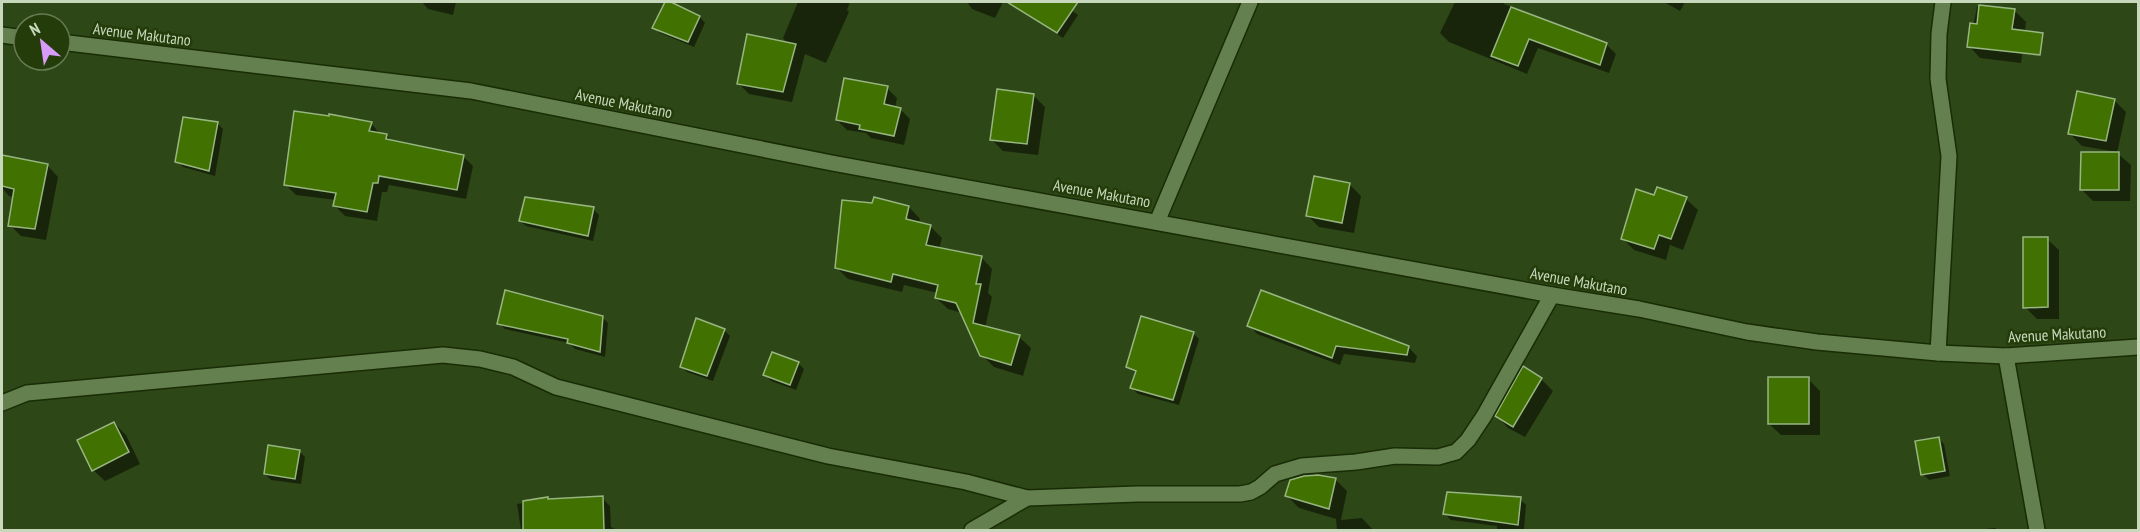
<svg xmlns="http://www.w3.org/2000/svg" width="2140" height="532" font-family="'PT Sans Narrow',sans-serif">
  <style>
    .shadow { fill: #0007 }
    .building { fill: #417100; stroke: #97b681; stroke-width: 1.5 }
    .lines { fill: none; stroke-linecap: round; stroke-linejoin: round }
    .minor-casing { stroke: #192c06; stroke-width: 18 }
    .minor { stroke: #64804e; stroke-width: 15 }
    .labels { text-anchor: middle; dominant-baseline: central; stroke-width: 5; stroke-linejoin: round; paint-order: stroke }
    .street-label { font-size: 16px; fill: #c8d8bd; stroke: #243c0a }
  </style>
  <rect width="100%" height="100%" fill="#2e4716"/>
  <g class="shadow">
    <path d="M 422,2 L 456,2 L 453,15 L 428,9 Z"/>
    <path d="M 666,2 L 700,17 L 705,23 L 694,47 L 660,33 L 654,27 Z"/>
    <path d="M 798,2 L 850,2 L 847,10 L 849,12 L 826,63 L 805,54 L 792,102 L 749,94 L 739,84 L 788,44 L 783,38 Z"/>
    <path d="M 967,2 L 1003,2 L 995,18 L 972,9 Z"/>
    <path d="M 1008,2 L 1060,2 L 1078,15 L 1063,38 Z"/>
    <path d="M 1455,2 L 1505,2 L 1504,4 L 1528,13 L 1532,17 L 1607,45 L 1616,54 L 1609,73 L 1538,48 L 1527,74 L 1449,42 L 1440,33 Z"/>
    <path d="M 1664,2 L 1685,2 L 1680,11 Z"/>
    <path d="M 1977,7 L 2014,10 L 2026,22 L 2021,63 L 1980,58 L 1969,46 Z"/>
    <path d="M 887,88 L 897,98 L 895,108 L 900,109 L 910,119 L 904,145 L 871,138 L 866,133 L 847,130 L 837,120 Z"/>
    <path d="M 1033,95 L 1045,107 L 1038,155 L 1003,151 L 991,139 Z"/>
    <path d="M 2114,100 L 2126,112 L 2117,153 L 2131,165 L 2130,201 L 2093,201 L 2082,190 L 2117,152 L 2082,146 L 2070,134 Z"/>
    <path d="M 217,123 L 223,129 L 215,176 L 183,167 L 177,161 Z"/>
    <path d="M 371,123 L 380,134 L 386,135 L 393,142 L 463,156 L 473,166 L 466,199 L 389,185 L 387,192 L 382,192 L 377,221 L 345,216 L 335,206 L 336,200 L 296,195 L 286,185 Z"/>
    <path d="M 4,157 L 47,165 L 58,177 L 46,240 L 21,236 L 10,225 L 14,197 L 9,196 L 2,188 L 2,169 Z"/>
    <path d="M 1349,184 L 1361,196 L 1354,233 L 1319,227 L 1308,216 Z"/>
    <path d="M 1655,196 L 1686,199 L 1698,210 L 1683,250 L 1670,245 L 1666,260 L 1634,250 L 1623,239 Z"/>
    <path d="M 909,207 L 920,219 L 919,223 L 930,226 L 942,238 L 939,249 L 981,257 L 992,269 L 988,293 L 992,297 L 985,328 L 1019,337 L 1031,348 L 1023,376 L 994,367 L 982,355 L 962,313 L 948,309 L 936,298 L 938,293 L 904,285 L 902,292 L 848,279 L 837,268 Z"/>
    <path d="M 593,209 L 599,215 L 593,241 L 526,226 L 520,221 Z"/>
    <path d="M 2047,239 L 2059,250 L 2059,319 L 2037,319 L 2025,307 Z"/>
    <path d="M 602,317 L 608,323 L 605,357 L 575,349 L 569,343 L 505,329 L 499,323 Z"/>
    <path d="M 1249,325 L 1408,347 L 1417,356 L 1415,363 L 1344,354 L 1340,365 L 1257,334 Z"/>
    <path d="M 724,330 L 730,336 L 713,381 L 687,372 L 681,367 Z"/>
    <path d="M 1193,333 L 1199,339 L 1179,405 L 1138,394 L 1132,388 L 1137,374 L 1127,367 Z"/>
    <path d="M 798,363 L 804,369 L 796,390 L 771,381 L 765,375 Z"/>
    <path d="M 1541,379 L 1553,391 L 1525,437 L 1508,428 L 1497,416 Z"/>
    <path d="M 1808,379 L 1820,391 L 1820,435 L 1781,435 L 1769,424 Z"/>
    <path d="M 114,423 L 126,435 L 140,464 L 105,481 L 93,470 Z"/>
    <path d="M 1938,438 L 1944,444 L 1950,476 L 1929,480 L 1923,474 Z"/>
    <path d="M 299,451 L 305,457 L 301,484 L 271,480 L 265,474 Z"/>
    <path d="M 1335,479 L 1347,491 L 1341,520 L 1362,518 L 1373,530 L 1337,530 L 1336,519 L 1299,508 L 1287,496 Z"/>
    <path d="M 602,498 L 610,506 L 611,527 L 617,530 L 521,530 L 517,504 L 547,499 L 549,501 Z"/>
    <path d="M 1520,499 L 1526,505 L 1524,530 L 1497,530 L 1497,526 L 1451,520 L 1445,514 Z"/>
    <path d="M 1995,528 L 1998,530 L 1975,530 Z"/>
  </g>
  <g class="building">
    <path d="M 665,2 L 671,2 L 700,16 L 688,42 L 652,28 Z"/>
    <path d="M 1007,2 L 1078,2 L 1057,33 Z"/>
    <path d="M 1979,5 L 2015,9 L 2012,29 L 2043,33 L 2040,55 L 1967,47 L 1970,23 L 1977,24 Z"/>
    <path d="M 1511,7 L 1607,43 L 1600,65 L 1529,39 L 1518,66 L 1491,56 Z"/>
    <path d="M 747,34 L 796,44 L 783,92 L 737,84 Z"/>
    <path d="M 844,78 L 888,86 L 884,104 L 901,108 L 894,136 L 859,129 L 860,125 L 836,120 Z"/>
    <path d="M 997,89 L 1034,94 L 1027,144 L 990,140 Z"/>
    <path d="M 2077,91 L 2115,99 L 2106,141 L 2068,134 Z"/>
    <path d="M 294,111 L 329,116 L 329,114 L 372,122 L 369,131 L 387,134 L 386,139 L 464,155 L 457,190 L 379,176 L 378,183 L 373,183 L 367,212 L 333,206 L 336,193 L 284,185 Z"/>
    <path d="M 183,117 L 218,122 L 209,171 L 175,162 Z"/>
    <path d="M 2081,152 L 2119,152 L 2119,190 L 2080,190 Z"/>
    <path d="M 2,155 L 48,164 L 35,229 L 8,226 L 14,189 L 2,186 Z"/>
    <path d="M 1314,176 L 1350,183 L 1342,223 L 1306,216 Z"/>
    <path d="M 1657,187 L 1687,197 L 1671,239 L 1659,235 L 1654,249 L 1621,239 L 1636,189 L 1654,195 Z"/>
    <path d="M 525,197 L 594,207 L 588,236 L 519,221 Z"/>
    <path d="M 874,197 L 909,206 L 906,219 L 931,225 L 926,245 L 982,256 L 976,284 L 981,284 L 973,323 L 1020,335 L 1011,365 L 980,356 L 956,303 L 935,298 L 938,285 L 893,274 L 891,282 L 835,268 L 842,200 L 872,203 Z"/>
    <path d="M 2023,237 L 2048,237 L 2048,307 L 2023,308 Z"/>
    <path d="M 505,290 L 603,316 L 600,352 L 567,343 L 568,339 L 497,324 Z"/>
    <path d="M 1261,290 L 1409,346 L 1407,355 L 1336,346 L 1332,358 L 1247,326 Z"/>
    <path d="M 1141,316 L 1194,332 L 1173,400 L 1130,388 L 1136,371 L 1126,367 Z"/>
    <path d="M 696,318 L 725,329 L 707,376 L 680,367 Z"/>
    <path d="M 772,352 L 799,362 L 790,385 L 763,375 Z"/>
    <path d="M 1523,366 L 1542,378 L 1513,427 L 1495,416 Z"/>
    <rect x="1768" y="377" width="41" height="47"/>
    <path d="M 114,422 L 129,452 L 92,471 L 77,440 Z"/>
    <path d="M 1939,437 L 1945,471 L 1921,475 L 1915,441 Z"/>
    <path d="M 268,445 L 300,450 L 295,479 L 264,474 Z"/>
    <path d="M 1318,475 L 1336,478 L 1329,509 L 1285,496 L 1290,480 L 1304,476 Z"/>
    <path d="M 1447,492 L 1521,497 L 1518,525 L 1443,514 Z"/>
    <path d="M 603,496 L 604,531 L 523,531 L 523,501 L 548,497 L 548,499 Z"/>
  </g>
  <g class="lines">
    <g class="minor-casing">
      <g id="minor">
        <path d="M 2,35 L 24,38"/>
        <path d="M 60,42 L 471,91 L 832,163 L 1552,295 L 1639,309 L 1747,332 L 1817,342 L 1938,353 L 2006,356 L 2138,347"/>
        <path d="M 1157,222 L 1250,2"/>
        <path d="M 1938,353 L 1949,156 L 1938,79 L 1939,34 L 1943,2"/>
        <path d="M 2006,356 L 2037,530"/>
        <path d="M 2,403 L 27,393 L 443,355 L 480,359 L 513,367 L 556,387 L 828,456 L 966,482 L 1027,498 L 1137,494 L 1240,494 L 1251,492 L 1260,487 L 1275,474 L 1302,466 L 1356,462 L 1395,456 L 1438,457 L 1456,452 L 1468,440 L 1484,416 L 1552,295"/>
        <path d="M 972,530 L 1027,498"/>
      </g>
    </g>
    <use href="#minor" class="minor"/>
  </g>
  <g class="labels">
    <g class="street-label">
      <text transform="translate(142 34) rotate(7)">Avenue Makutano</text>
      <text transform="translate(624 103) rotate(11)">Avenue Makutano</text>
      <text transform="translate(1102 193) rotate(10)">Avenue Makutano</text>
      <text transform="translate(1579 281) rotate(10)">Avenue Makutano</text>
      <text transform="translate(2057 334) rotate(-3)">Avenue Makutano</text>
    </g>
  </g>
  <rect width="2140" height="532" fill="none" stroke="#c8d8bd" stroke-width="6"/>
  <g transform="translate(42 42) rotate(331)"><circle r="28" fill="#243c0a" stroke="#667a52" stroke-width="1.5"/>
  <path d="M0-4.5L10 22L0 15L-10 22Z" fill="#d79bf9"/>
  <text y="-9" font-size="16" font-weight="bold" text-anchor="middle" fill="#c8d8bd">N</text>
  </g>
</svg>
